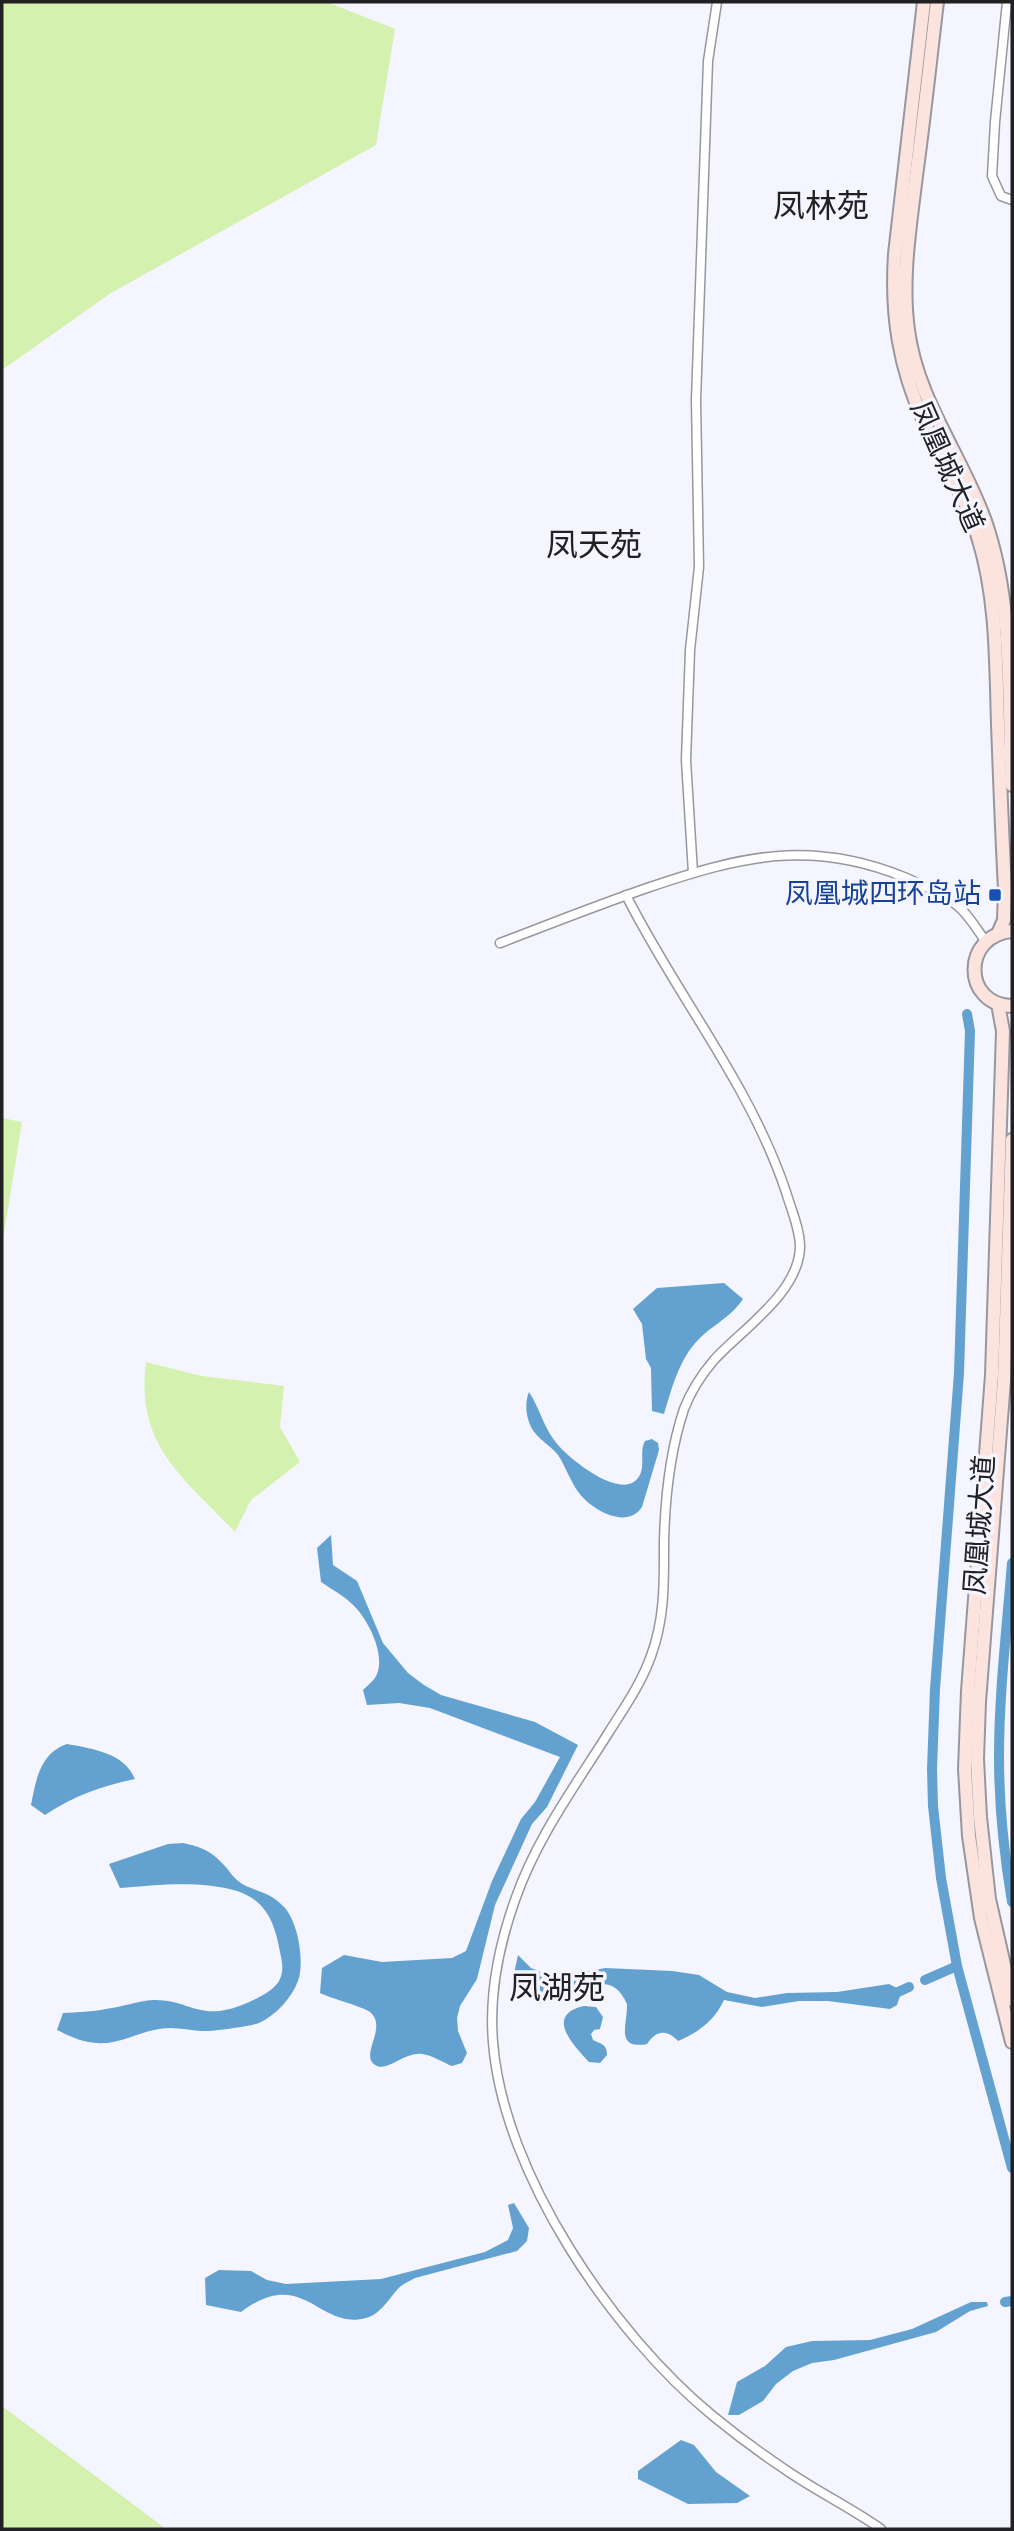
<svg xmlns="http://www.w3.org/2000/svg" width="1014" height="2531" font-family="'Alegreya Sans','Noto Sans SC',sans-serif">
  <style>
    .green { fill: #d5f1af }
    .water { fill: #63a2d0 }
    .lines { fill: none; stroke-linecap: round; stroke-linejoin: round }
    .canal { stroke: #63a2d0; stroke-width: 10 }
    .minor-casing { stroke: #96979f; stroke-width: 11 }
    .secondary-casing { stroke: #96979f; stroke-width: 16 }
    .minor { stroke: #fff; stroke-width: 8 }
    .secondary { stroke: #fce3de; stroke-width: 12 }
    .transit-dot { fill: #1a4fb4; stroke: #f4f5fe; stroke-width: 2.5 }
    .labels { text-anchor: middle; dominant-baseline: central; stroke-width: 7; stroke-linejoin: round; paint-order: stroke }
    .street-label { font-size: 28px; fill: #212124; stroke: #f4f5fe }
    .transit-label { font-size: 28px; fill: #164399; stroke: #f4f5fe; text-anchor: end }
    .quarter-label { font-size: 32px; fill: #212124; stroke: #f4f5fe }
  </style>
  <rect width="100%" height="100%" fill="#f4f5fe"/>
  <g class="green">
    <path d="M 2,2 L 327,2 L 395,29 L 376,145 L 111,293 L 2,370 Z"/>
    <path d="M 2,1118 L 22,1122 L 2,1246 Z"/>
    <path d="M 146,1362 L 202,1376 L 284,1386 L 280,1427 L 300,1462 L 251,1500 L 235,1532 C 183,1477 135,1445 146,1362 Z"/>
    <path d="M 2,2406 L 166,2529 L 2,2529 Z"/>
  </g>
  <g class="water">
    <path d="M 724,1283 L 743,1299 C 730,1318 714,1324 699,1339 C 679,1359 672,1388 664,1414 L 652,1411 L 651,1368 L 646,1359 L 642,1324 L 633,1309 L 657,1288 Z"/>
    <path d="M 529,1392 C 539,1407 543,1425 554,1440 C 566,1457 616,1497 635,1481 C 648,1470 638,1453 645,1441 L 652,1439 L 658,1443 L 659,1450 L 642,1507 C 627,1530 592,1510 579,1493 C 570,1481 566,1467 558,1455 C 551,1446 541,1441 535,1433 C 526,1422 524,1404 529,1392 Z"/>
    <path d="M 331,1535 L 333,1565 L 357,1581 L 383,1643 L 408,1673 L 424,1685 L 441,1695 L 535,1722 L 578,1745 L 547,1807 L 532,1824 L 495,1905 L 477,1979 L 460,2006 L 457,2018 L 458,2031 L 467,2053 L 462,2063 L 452,2066 C 442,2062 432,2055 422,2054 C 405,2052 388,2071 377,2066 C 357,2057 389,2028 370,2012 C 364,2007 330,1998 320,1993 L 322,1968 L 344,1955 L 382,1962 L 452,1958 L 466,1951 L 492,1881 L 521,1819 L 535,1802 L 560,1757 L 430,1708 L 399,1703 L 367,1705 L 363,1690 C 367,1686 372,1682 375,1678 C 388,1658 368,1618 352,1604 C 343,1595 331,1589 321,1582 L 317,1548 Z"/>
    <path d="M 67,1744 C 94,1749 124,1753 135,1779 C 101,1786 74,1796 45,1815 L 31,1805 C 36,1780 40,1753 67,1744 Z"/>
    <path d="M 183,1843 C 197,1846 210,1850 220,1861 C 230,1870 233,1880 246,1886 C 260,1892 272,1894 283,1906 C 298,1920 305,1962 298,1981 C 291,1999 276,2015 259,2023 C 252,2026 209,2032 201,2031 C 187,2030 174,2026 159,2029 C 138,2032 119,2045 97,2043 C 82,2042 71,2037 57,2030 L 63,2013 C 78,2012 92,2012 106,2009 C 121,2007 138,2001 153,2000 C 189,1999 199,2022 242,2005 C 254,2000 275,1991 280,1979 C 284,1970 282,1961 280,1952 C 275,1924 267,1901 237,1891 C 201,1880 156,1885 120,1888 L 109,1864 L 168,1844 Z"/>
    <path d="M 518,1955 L 531,1968 L 548,1975 L 565,1976 L 605,1968 L 672,1971 L 699,1975 L 727,1992 L 755,1998 L 787,1993 L 837,1992 L 889,1984 L 897,1988 L 900,1996 L 897,2005 L 890,2009 L 828,2001 L 799,2001 L 762,2007 L 724,2000 C 714,2021 699,2032 678,2041 C 667,2029 656,2030 647,2044 C 614,2050 628,2023 627,2004 C 610,1967 587,1993 560,1996 C 542,1997 528,1994 511,1988 Z"/>
    <path d="M 584,2006 L 596,2007 L 603,2017 L 600,2029 L 594,2030 L 591,2034 L 593,2040 C 601,2044 607,2044 607,2055 L 600,2063 L 589,2062 C 575,2047 543,2015 584,2006 Z"/>
    <path d="M 514,2203 L 529,2228 L 527,2241 L 517,2251 L 415,2278 C 411,2280 405,2283 401,2286 C 389,2297 383,2313 366,2318 C 318,2331 304,2265 241,2312 L 206,2305 L 205,2278 L 219,2270 L 251,2271 L 267,2280 L 286,2284 L 381,2279 L 485,2252 L 508,2240 L 513,2228 L 508,2205 Z"/>
    <path d="M 971,2302 L 987,2302 L 988,2306 L 970,2311 L 936,2332 L 834,2360 L 812,2363 L 793,2371 L 776,2384 L 763,2401 L 739,2415 L 728,2415 L 737,2382 L 765,2366 L 786,2347 L 812,2341 L 870,2340 L 912,2329 Z"/>
    <path d="M 681,2440 L 694,2445 L 716,2472 L 750,2496 L 737,2503 L 688,2504 L 638,2479 L 638,2471 Z"/>
  </g>
  <g class="lines">
    <g class="canal">
      <path d="M 967,1014 L 970,1031 L 959,1373 L 935,1689 L 932,1769 L 933,1806 L 941,1878 L 957,1966 L 1012,2168"/>
      <path d="M 1012,1563 C 1007,1627 999,1692 999,1757 C 999,1805 1004,1854 1012,1902"/>
      <path d="M 925,1980 L 957,1966"/>
      <path d="M 898,1992 L 909,1987"/>
      <path d="M 1005,2302 L 1012,2301"/>
    </g>
    <g class="minor-casing">
      <g id="minor">
        <path d="M 1007,2 L 995,122 L 992,176 L 1001,196 L 1012,200"/>
        <path d="M 693,873 L 686,760 L 690,650 L 699,567 L 696,400 L 708,61 L 717,2"/>
        <path d="M 626,895 C 676,995 750,1084 786,1192 C 791,1209 800,1229 800,1247 C 799,1293 741,1330 714,1360 C 702,1374 691,1391 684,1409 C 670,1451 665,1498 664,1542 C 664,1582 665,1618 651,1656 C 641,1684 624,1708 609,1732 C 575,1786 536,1839 515,1900 C 499,1945 489,1994 493,2042 C 503,2174 613,2334 713,2416 C 735,2434 759,2452 783,2468 C 814,2490 850,2507 881,2529"/>
        <path d="M 500,943 C 550,924 600,904 650,887 C 741,856 811,839 904,877 C 922,885 945,894 960,908 C 970,917 978,931 986,942"/>
      </g>
    </g>
    <g class="secondary-casing">
      <g id="secondary">
        <path d="M 924,2 L 895,254 C 891,315 899,367 925,424 C 943,462 967,499 979,540 C 997,599 996,663 998,724 C 1000,779 1002,834 1005,889 L 1004,920 L 998,934"/>
        <path d="M 937,2 C 930,60 924,118 916,176 C 910,226 901,279 908,330 C 917,400 962,456 985,521 C 1014,604 1008,698 1012,785"/>
        <path d="M 1012,931 C 962,935 962,1005 1012,1006"/>
        <path d="M 998,1004 L 1003,1031 L 992,1375 L 968,1691 L 965,1769 L 969,1836 L 981,1918 L 1012,2042"/>
        <path d="M 1012,1140 L 1004,1380 L 979,1702 L 977,1759 L 980,1817 L 989,1899 L 1012,2000"/>
      </g>
    </g>
    <use href="#minor" class="minor"/>
    <use href="#secondary" class="secondary"/>
  </g>
  <rect class="transit-dot" x="988" y="888" width="14" height="14" rx="3.5"/>
  <g class="labels">
    <g class="street-label">
      <text transform="translate(946 467) rotate(66)">凤凰城大道</text>
      <text transform="translate(981 1525) rotate(-86)">凤凰城大道</text>
    </g>
    <g class="transit-label">
      <text x="981" y="895">凤凰城四环岛站</text>
    </g>
    <g class="quarter-label">
      <text x="821" y="207">凤林苑</text>
      <text x="594" y="546">凤天苑</text>
      <text x="557" y="1989">凤湖苑</text>
    </g>
  </g>
  <rect width="1014" height="2531" fill="none" stroke="#212124" stroke-width="7"/>
</svg>
